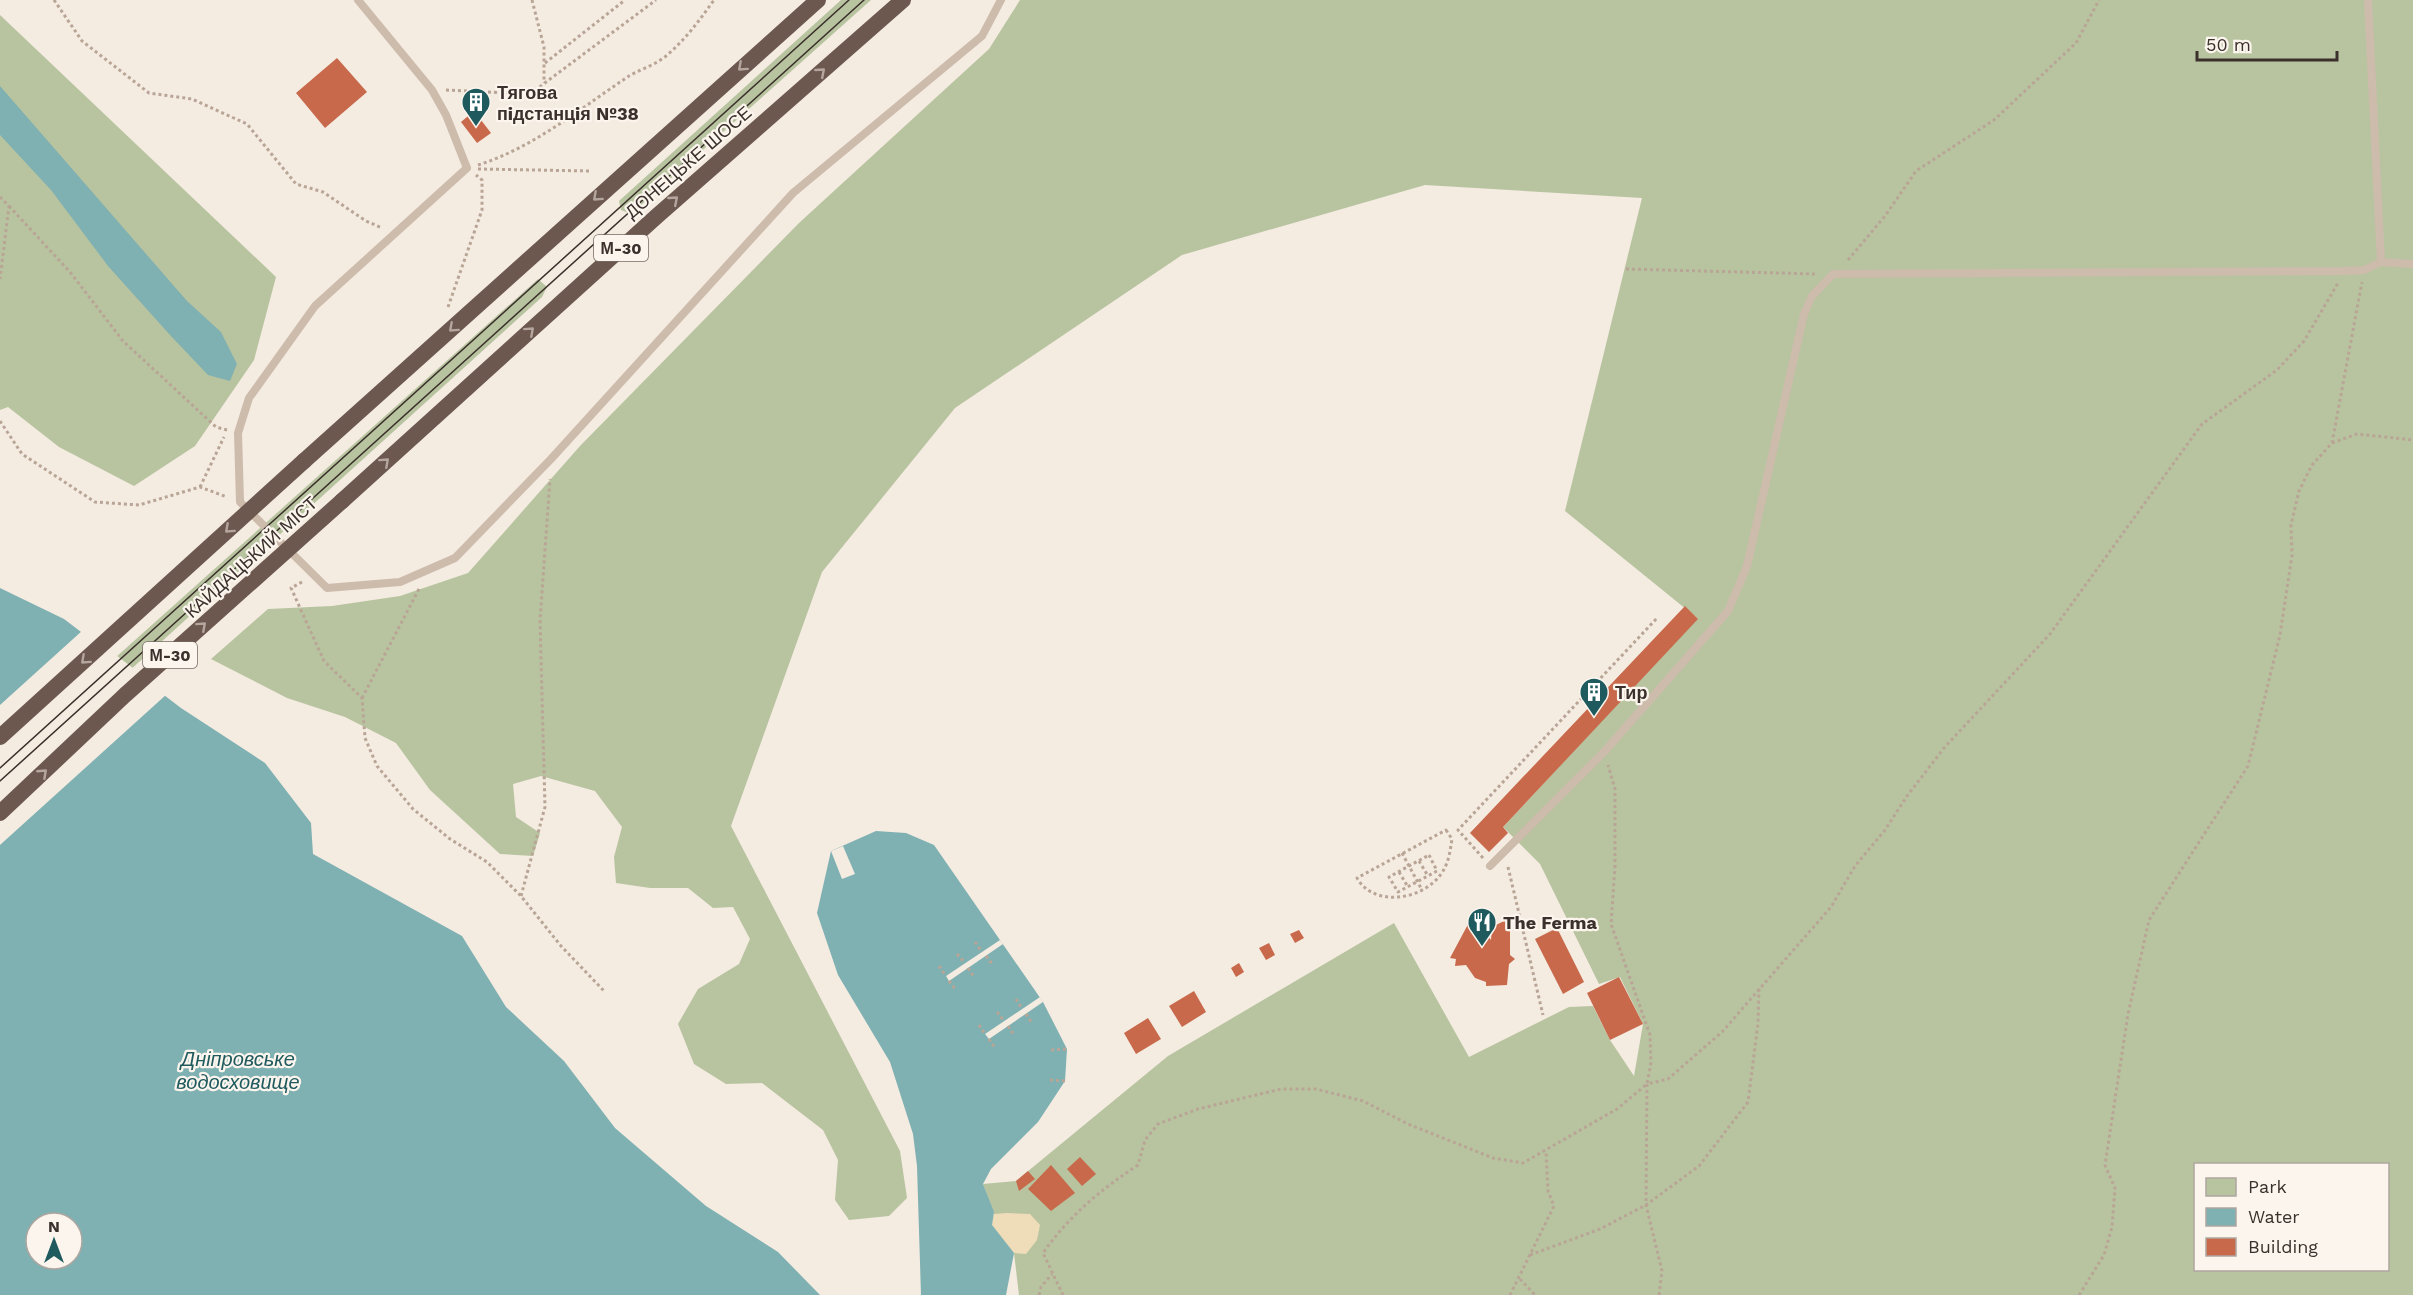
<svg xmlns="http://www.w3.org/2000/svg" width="2413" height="1295" font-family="'Work Sans',sans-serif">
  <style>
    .green { fill: #b8c4a0; fill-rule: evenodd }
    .sand { fill: #efdcb8 }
    .water { fill: #7fb0b2; fill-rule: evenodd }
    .pier { fill: #f4ebe1 }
    .building { fill: #c8694b }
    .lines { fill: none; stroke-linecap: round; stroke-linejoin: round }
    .path { stroke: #b9a596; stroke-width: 3; stroke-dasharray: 3 3; stroke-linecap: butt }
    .service { stroke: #cdbbac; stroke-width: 8 }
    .trunk { stroke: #6c584f; stroke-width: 16 }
    .tram { stroke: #3b302b; stroke-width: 1.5 }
    .trunk-bridge { stroke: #6c584f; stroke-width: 16 }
    .oneway { stroke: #b4a69e }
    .labels { text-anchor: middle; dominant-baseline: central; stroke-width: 4.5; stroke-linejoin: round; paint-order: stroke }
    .shield { fill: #fbf5ee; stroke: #756b66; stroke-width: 1.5 }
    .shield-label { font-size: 16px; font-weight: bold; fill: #3b302b }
    .poi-label { font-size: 18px; font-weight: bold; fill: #3b302b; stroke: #fbf5ee; text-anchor: start }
    .street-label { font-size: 18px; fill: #3b302b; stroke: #fbf5ee }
    .water-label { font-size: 20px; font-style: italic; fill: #1f5a5e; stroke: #fbf5ee }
  </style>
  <rect width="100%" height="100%" fill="#f4ebe1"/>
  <g class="green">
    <path d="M 841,0 L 871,0 L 631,214 L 621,210 L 619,201 Z"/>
    <path d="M 1020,0 L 2413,0 L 2413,1295 L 1019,1295 L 1014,1253 L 992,1225 L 994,1214 L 983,1184 L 1016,1181 L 1168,1056 L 1394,923 L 1469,1057 L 1569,1007 L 1593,1006 L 1610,1040 L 1634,1076 L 1643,1024 L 1620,977 L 1599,984 L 1540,864 L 1503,827 L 1697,618 L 1565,511 L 1642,198 L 1425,185 L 1182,255 L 955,408 L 822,572 L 731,826 L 900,1151 L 907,1198 L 889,1216 L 849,1220 L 835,1200 L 838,1160 L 823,1130 L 762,1083 L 726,1084 L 694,1064 L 678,1024 L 698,989 L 739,964 L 750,939 L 733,907 L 713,908 L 688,888 L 650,888 L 616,883 L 614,857 L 622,827 L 595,791 L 541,776 L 513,784 L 516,817 L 540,833 L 533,856 L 500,854 L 430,790 L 396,743 L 345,717 L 287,698 L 211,659 L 268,609 L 332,606 L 400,596 L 468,573 L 580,446 L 799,223 L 989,49 ZM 2196,1164 L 2388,1164 L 2388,1270 L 2196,1270 Z"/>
    <path d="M 0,15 L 276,277 L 254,360 L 195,446 L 134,486 L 59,447 L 8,407 L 0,410 Z"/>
    <path d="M 538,279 L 547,287 L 542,297 L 0,788 L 0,761 Z"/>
  </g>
  <path class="sand" d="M 1007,1213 L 1030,1214 L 1040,1225 L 1037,1240 L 1026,1254 L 1014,1253 L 992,1225 L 994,1214 Z"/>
  <g class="water">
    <path d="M 0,86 L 187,301 L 221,332 L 237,364 L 230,381 L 208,375 L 170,335 L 108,266 L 51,190 L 0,135 Z"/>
    <path d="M 0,588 L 64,619 L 181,708 L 265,763 L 311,823 L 313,854 L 462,936 L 506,1007 L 564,1061 L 615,1128 L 706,1206 L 778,1252 L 820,1295 L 0,1295 ZM 36,1223 L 72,1223 L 72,1259 L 36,1259 Z"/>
    <path d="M 876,831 L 906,833 L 934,845 L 1043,1002 L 1067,1049 L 1065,1081 L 1038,1122 L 991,1169 L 983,1184 L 994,1212 L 992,1225 L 1014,1253 L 1006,1295 L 921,1295 L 917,1166 L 913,1134 L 890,1062 L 838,975 L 817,913 L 831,851 Z"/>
  </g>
  <g class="pier">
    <path d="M 83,630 L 167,694 L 0,845 L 0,705 Z"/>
    <path d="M 843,846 L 855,874 L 842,879 L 831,851 Z"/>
    <path d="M 1000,940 L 1003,944 L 949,981 L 946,976 Z"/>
    <path d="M 1040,997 L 1043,1002 L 989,1039 L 985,1034 Z"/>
  </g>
  <g class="building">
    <path d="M 337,58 L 367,92 L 325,128 L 296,93 Z"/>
    <path d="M 474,111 L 491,133 L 477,143 L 461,122 Z"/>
    <path d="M 1685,606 L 1698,619 L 1503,827 L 1508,833 L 1489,852 L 1470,833 Z"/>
    <path d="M 1473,915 L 1491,940 L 1492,927 L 1510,918 L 1510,955 L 1515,959 L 1509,964 L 1507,985 L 1486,986 L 1486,982 L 1475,978 L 1466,965 L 1455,966 L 1456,959 L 1450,958 Z"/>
    <path d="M 1557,928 L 1584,982 L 1563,994 L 1535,939 Z"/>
    <path d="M 1299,930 L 1304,938 L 1295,943 L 1290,934 Z"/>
    <path d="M 1269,943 L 1275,955 L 1266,960 L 1259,948 Z"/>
    <path d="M 1239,963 L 1244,972 L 1236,977 L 1231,968 Z"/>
    <path d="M 1619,977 L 1643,1024 L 1610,1040 L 1587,993 Z"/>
    <path d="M 1194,991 L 1206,1012 L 1182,1027 L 1169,1006 Z"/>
    <path d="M 1148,1018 L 1161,1039 L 1136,1054 L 1124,1033 Z"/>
    <path d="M 1080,1157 L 1096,1174 L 1082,1186 L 1067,1169 Z"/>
    <path d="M 1051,1165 L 1075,1193 L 1051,1211 L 1028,1189 Z"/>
    <path d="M 1028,1171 L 1035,1179 L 1019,1191 L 1016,1181 Z"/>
  </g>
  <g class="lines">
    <g class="path">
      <path d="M 54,0 L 82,41 L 149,93 L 192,99 L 247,124 L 296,184 L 323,192 L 366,221 L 382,228"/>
      <path d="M 532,0 L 544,47 L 544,83"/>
      <path d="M 545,63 L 625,0"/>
      <path d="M 446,90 L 530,94 L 656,0"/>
      <path d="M 478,165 C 533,148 581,108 629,76 C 641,69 655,65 666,56 C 685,40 699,21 714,0"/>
      <path d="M 478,169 L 591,171"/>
      <path d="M 0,197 L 9,206 L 0,279"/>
      <path d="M 9,206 L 70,272 L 123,341 L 216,427 L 227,430"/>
      <path d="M 1848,260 L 1885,216 L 1916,171 L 1994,120 L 2076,43 L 2099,0"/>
      <path d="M 1626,269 L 1816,274"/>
      <path d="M 448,307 L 482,210 L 482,180 L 476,175"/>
      <path d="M 0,421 L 22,454 L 95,502 L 139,505 L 200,487 L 227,497"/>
      <path d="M 2332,443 L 2357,434 L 2413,440"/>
      <path d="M 200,487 L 224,437"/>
      <path d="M 302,582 L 291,588 L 324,661 L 362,698 L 365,738 L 377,766 L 413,809 L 450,839 L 487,862 L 521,896 L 561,946 L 605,992"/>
      <path d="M 362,698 L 420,587"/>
      <path d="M 1446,830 L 1452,839 C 1450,851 1449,863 1441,874 C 1423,900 1374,908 1357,878 Z"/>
      <path d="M 1402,853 L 1422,890"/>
      <path d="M 1429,855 L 1437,871 L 1398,892 L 1389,877 Z"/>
      <path d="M 1483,858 L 1458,830 L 1658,617"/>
      <path d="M 1419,861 L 1428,876"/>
      <path d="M 1508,867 L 1543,1015"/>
      <path d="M 1399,872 L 1408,887"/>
      <path d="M 521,896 L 545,807 L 540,621 L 550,479"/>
      <path d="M 975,942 L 982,952"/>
      <path d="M 957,954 L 965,963"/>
      <path d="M 986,956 L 993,965"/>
      <path d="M 939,966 L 946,976"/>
      <path d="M 968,968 L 974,977"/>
      <path d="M 949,981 L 956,990"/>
      <path d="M 1016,999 L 1022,1009"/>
      <path d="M 997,1012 L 1004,1021"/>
      <path d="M 1026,1014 L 1032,1023"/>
      <path d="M 979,1025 L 985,1034"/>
      <path d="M 1008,1026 L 1014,1035"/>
      <path d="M 989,1039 L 995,1048"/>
      <path d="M 1051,1050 L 1067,1049"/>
      <path d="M 1050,1080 L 1065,1081"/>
      <path d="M 1530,1255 L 1600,1229 L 1646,1205 L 1699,1166 L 1748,1102 L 1758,1023 L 1759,988"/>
      <path d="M 1520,1279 L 1535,1295"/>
      <path d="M 1039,1295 L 1041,1287 L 1052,1274"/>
      <path d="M 1063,1295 L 1043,1253 C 1069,1216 1100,1190 1138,1165 L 1145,1140 L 1158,1124 L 1198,1109 L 1281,1089 L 1316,1089 L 1363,1101 L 1408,1124 L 1493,1158 L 1523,1163 L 1617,1109 L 1647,1084 L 1651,1063 L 1650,1035 L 1611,924 L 1615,866 L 1615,789 L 1608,765"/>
      <path d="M 1510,1295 L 1554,1206 L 1548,1191 L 1546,1151"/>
      <path d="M 1659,1295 L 1662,1271 L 1646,1205 L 1647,1084 L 1668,1079 L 1722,1032 L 1831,907 L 1855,866 L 1885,830 L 1907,796 L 1944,748 L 2050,634 L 2202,424 L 2277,370 L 2304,341 L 2338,283"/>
      <path d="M 2079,1295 L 2104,1255 L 2112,1227 L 2115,1188 L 2105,1165 L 2128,1014 L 2149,920 L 2248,766 L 2280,635 L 2292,555 L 2291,525 L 2299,491 L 2312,465 L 2332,443 L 2362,282"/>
    </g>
    <g class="service">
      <path d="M 358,0 L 432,90 L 446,115 L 467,168 L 315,306 L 249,398 L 238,433 L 240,502 L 327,588 L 400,582 L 455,558 L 551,459 L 793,193 L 982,36 L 1001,0"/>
      <path d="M 2368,0 L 2381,262"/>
      <path d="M 1490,866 L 1604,752 L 1728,611 L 1747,566 L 1804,314 L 1812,296 L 1833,274 L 2345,271 L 2364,270 L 2381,262 L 2413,264"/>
    </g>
    <g class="trunk">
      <path d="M 304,461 L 818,0"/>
      <path d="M 342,501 L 657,216 L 903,0"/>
    </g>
    <g class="tram">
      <path d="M 0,768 L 849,0"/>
      <path d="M 0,781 L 864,0"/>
    </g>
    <g class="trunk-bridge">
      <path d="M 0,737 L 304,461"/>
      <path d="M 0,813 L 125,695 L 342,501"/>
    </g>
  </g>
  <defs><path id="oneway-chevron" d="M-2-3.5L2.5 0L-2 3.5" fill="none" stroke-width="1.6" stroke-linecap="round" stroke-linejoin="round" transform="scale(1.5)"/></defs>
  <g class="oneway">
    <use href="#oneway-chevron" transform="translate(742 67) rotate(138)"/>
    <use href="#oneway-chevron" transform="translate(821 72) rotate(-41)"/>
    <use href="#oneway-chevron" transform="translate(597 197) rotate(138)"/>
    <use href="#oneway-chevron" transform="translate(674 200) rotate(-41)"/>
    <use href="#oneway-chevron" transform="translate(453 328) rotate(138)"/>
    <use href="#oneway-chevron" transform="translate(530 331) rotate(-42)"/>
    <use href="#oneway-chevron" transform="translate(385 462) rotate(-42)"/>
    <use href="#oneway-chevron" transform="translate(229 529) rotate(138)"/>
    <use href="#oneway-chevron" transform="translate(202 626) rotate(-42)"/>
    <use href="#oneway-chevron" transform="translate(85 660) rotate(138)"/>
    <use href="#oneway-chevron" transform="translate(43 773) rotate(-43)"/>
  </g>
  <defs>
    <g id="building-pin" transform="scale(1.5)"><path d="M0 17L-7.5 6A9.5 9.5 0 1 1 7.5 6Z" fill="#1f5a5e" stroke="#fbf5ee"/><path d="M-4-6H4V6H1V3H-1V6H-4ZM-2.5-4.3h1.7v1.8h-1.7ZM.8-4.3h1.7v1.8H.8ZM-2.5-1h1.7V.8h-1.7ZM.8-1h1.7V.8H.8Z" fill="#fff"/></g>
    <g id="restaurant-pin" transform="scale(1.5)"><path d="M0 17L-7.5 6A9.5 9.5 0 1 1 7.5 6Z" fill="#1f5a5e" stroke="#fbf5ee"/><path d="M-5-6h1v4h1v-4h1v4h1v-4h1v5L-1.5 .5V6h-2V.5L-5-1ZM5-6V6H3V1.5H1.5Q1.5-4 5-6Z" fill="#fff"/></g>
  </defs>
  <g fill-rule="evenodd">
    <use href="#building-pin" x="476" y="102"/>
    <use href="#building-pin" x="1594" y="692"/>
    <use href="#restaurant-pin" x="1482" y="922"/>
  </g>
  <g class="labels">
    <g class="shield">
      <rect x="594" y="235" width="54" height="26" rx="4.5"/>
      <rect x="143" y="642" width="54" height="26" rx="4.5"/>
    </g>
    <g class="shield-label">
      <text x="621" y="248">М-30</text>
      <text x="170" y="655">М-30</text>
    </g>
    <g class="poi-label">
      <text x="497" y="92">Тягова<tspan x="497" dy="21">пiдстанцiя №38</tspan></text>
      <text x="1615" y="692">Тир</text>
      <text x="1503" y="922">The Ferma</text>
    </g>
    <g class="street-label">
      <text transform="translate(688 162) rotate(-41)">ДОНЕЦЬКЕ ШОСЕ</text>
      <text transform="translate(251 557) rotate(-42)">КАЙДАЦЬКИЙ МІСТ</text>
    </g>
    <g class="water-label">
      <text x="238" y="1059">Дніпровське<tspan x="238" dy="23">водосховище</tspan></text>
    </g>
  </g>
  <rect x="2194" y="1163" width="195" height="108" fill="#fbf5ee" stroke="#aea6a0" stroke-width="1.5"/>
  <rect x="2206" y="1178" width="30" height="18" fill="#b8c4a0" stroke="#aea6a0" stroke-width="1.5"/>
  <text x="2248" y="1193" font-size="18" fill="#3b302b">Park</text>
  <rect x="2206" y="1208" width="30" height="18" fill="#7fb0b2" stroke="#aea6a0" stroke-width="1.5"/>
  <text x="2248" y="1223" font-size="18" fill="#3b302b">Water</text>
  <rect x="2206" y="1238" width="30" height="18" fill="#c8694b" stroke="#aea6a0" stroke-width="1.5"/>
  <text x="2248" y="1253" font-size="18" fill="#3b302b">Building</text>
  <g transform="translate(54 1241)"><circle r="28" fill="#fbf5ee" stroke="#aea6a0" stroke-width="1.5"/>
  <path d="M0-4.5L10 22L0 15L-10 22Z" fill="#1f5a5e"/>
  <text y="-9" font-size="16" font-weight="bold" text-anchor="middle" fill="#3b302b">N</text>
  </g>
  <path d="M2197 51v9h140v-9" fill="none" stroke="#3b302b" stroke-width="3"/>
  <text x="2206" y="51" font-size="18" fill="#3b302b" stroke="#fbf5ee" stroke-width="4.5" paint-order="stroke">50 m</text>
</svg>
